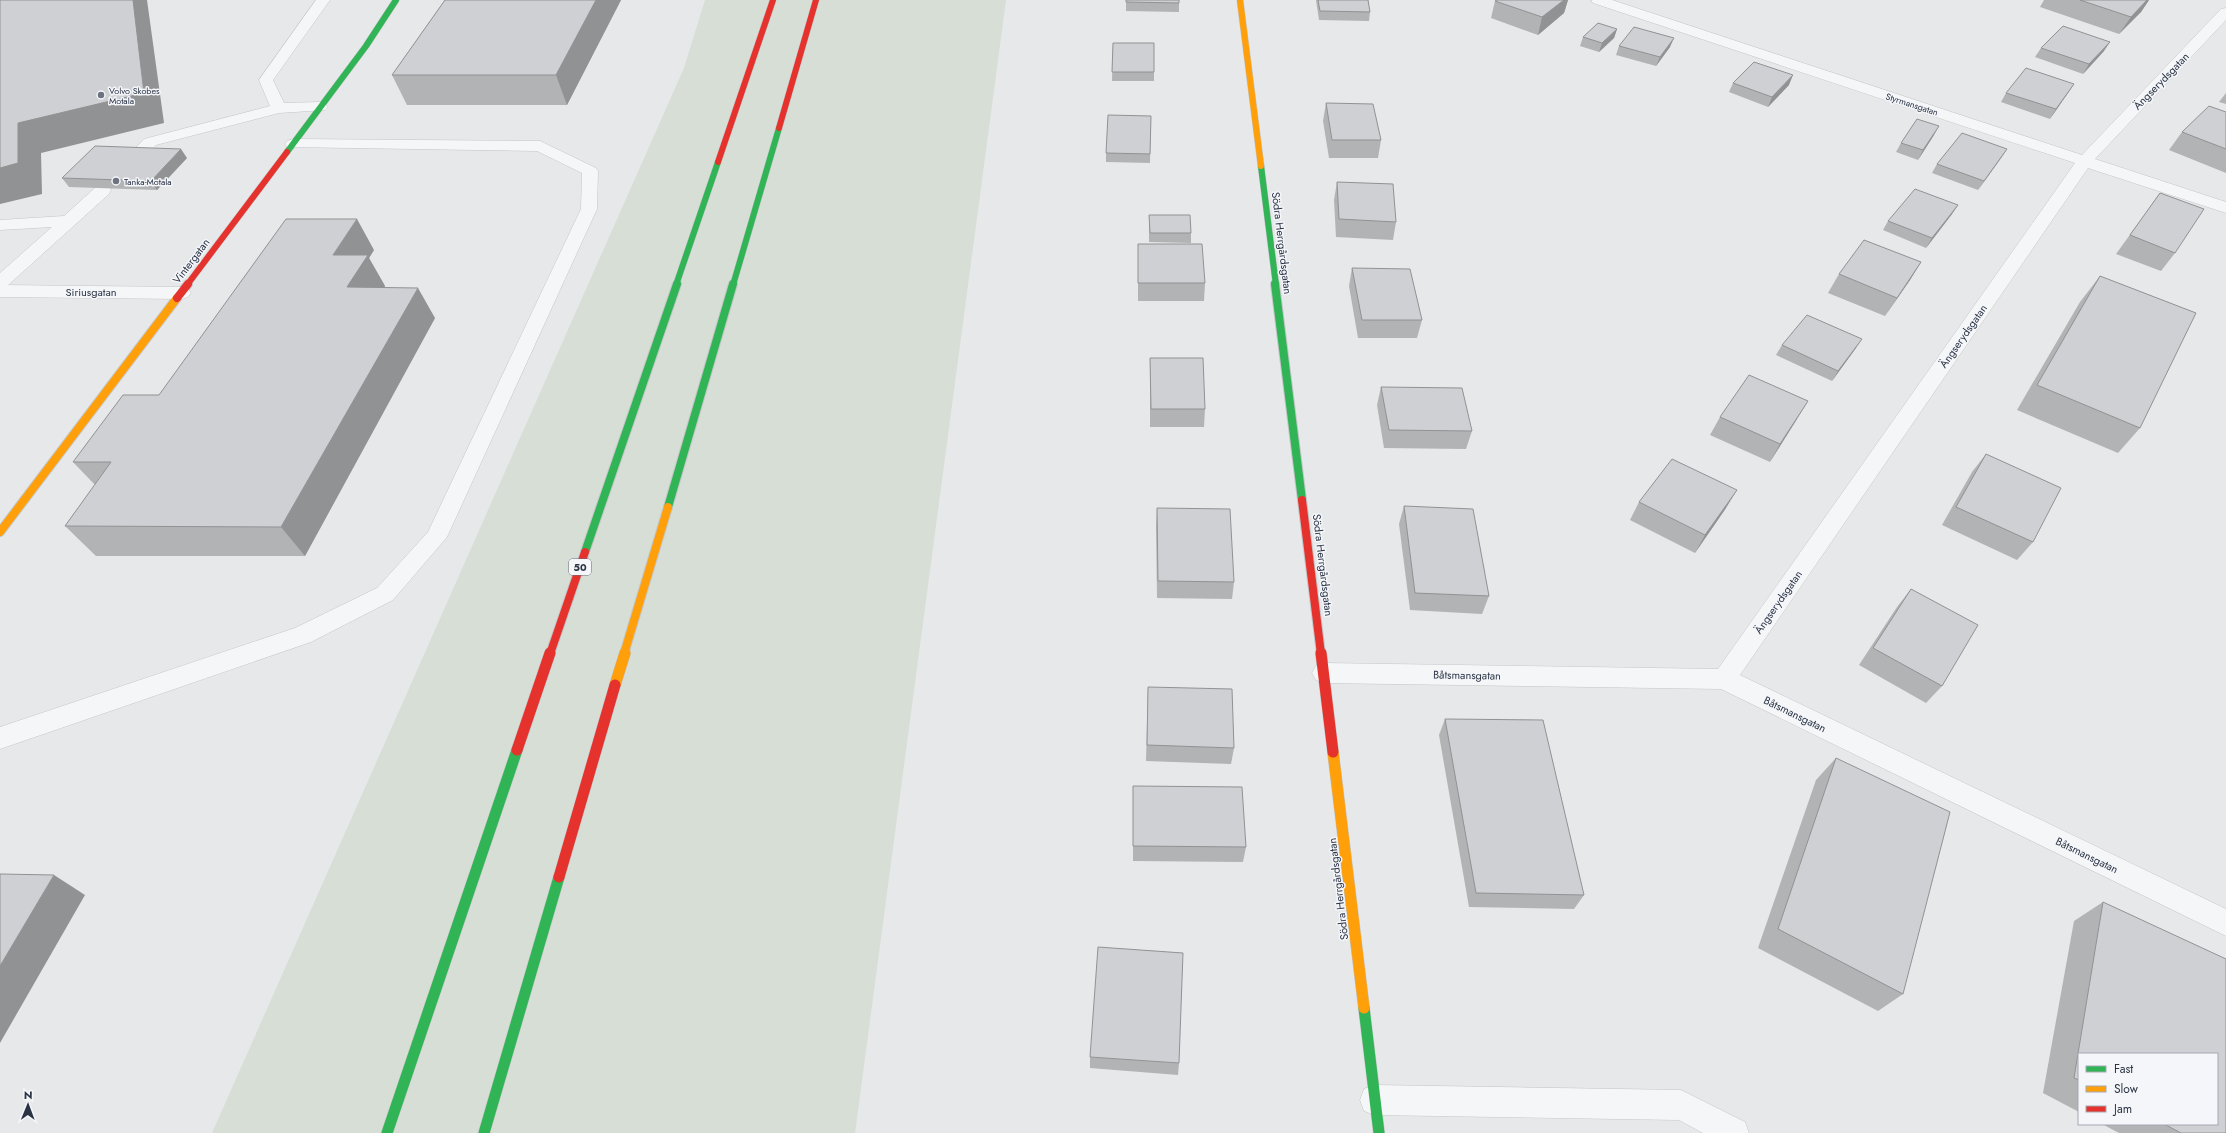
<svg xmlns="http://www.w3.org/2000/svg" width="2226" height="1133" font-family="Jost,sans-serif">
  <style>
    .green { fill: #d6ded6 }
    .lines { fill: none; stroke-linecap: round; stroke-linejoin: round }
    .lane-casing { stroke: #c4c6c8; stroke-width: 1 }
    .street-casing { stroke: #c4c6c8; stroke-width: 1 }
    .fast-far2-casing { stroke: #c4c6c8; stroke-width: 7 }
    .fast-far1-casing { stroke: #c4c6c8; stroke-width: 10 }
    .fast-casing { stroke: #c4c6c8; stroke-width: 12 }
    .slow-far2-casing { stroke: #c4c6c8; stroke-width: 7 }
    .slow-far1-casing { stroke: #c4c6c8; stroke-width: 10 }
    .slow-casing { stroke: #c4c6c8; stroke-width: 12 }
    .jam-far2-casing { stroke: #c4c6c8; stroke-width: 7 }
    .jam-far1-casing { stroke: #c4c6c8; stroke-width: 10 }
    .jam-casing { stroke: #c4c6c8; stroke-width: 12 }
    .lane { fill: #f5f6f7; fill-rule: evenodd }
    .street { fill: #f5f6f7; fill-rule: evenodd }
    .fast-far2 { stroke: #30b455; stroke-width: 6 }
    .fast-far1 { stroke: #30b455; stroke-width: 8 }
    .fast { stroke: #30b455; stroke-width: 11 }
    .slow-far2 { stroke: #ff9f0a; stroke-width: 6 }
    .slow-far1 { stroke: #ff9f0a; stroke-width: 8 }
    .slow { stroke: #ff9f0a; stroke-width: 11 }
    .jam-far2 { stroke: #e5322d; stroke-width: 6 }
    .jam-far1 { stroke: #e5322d; stroke-width: 8 }
    .jam { stroke: #e5322d; stroke-width: 11 }
    .wall { fill: #b1b3b5 }
    .shaded-wall { fill: #909294 }
    .building { fill: #ced0d3; stroke: #909294 }
    .poi-dot { fill: #6c737f; stroke: #f4f6f9; stroke-width: 1.5 }
    .labels { text-anchor: middle; dominant-baseline: central; stroke-width: 3; stroke-linejoin: round; paint-order: stroke }
    .far-poi-label { font-size: 9px; fill: #2b3445; stroke: #f4f6f9; text-anchor: start }
    .far-street-label { font-size: 9px; fill: #2b3445; stroke: #f4f6f9 }
    .shield { fill: #f4f6f9; stroke: #676e7b; stroke-width: 1 }
    .shield-label { font-size: 10px; font-weight: bold; fill: #2b3445 }
    .street-label { font-size: 11px; fill: #2b3445; stroke: #f4f6f9 }
  </style>
  <rect width="100%" height="100%" fill="#e6e8ea"/>
  <path class="green" d="M 705,0 L 1006,0 L 855,1133 L 212,1133 L 684,68 Z"/>
  <g class="lines">
    <g class="lane-casing">
      <g id="lane">
        <path d="M 316,0 L 330,0 L 273,80 L 284,103 L 320,102 L 325,104 L 328,107 L 325,110 L 279,113 L 156,145 L 142,159 L 130,159 L 128,156 L 144,139 L 270,106 L 259,80 Z"/>
        <path d="M 293,139 L 540,141 L 596,168 L 598,171 L 597,209 L 447,537 L 393,600 L 311,642 L 0,749 L 0,727 L 295,628 L 377,588 L 428,532 L 581,209 L 582,173 L 537,151 L 287,147 L 285,144 L 287,141 Z"/>
        <path d="M 103,185 L 109,186 L 111,190 L 109,194 L 6,287 L 0,289 L 0,273 L 52,227 L 0,230 L 0,220 L 64,216 L 97,186 Z"/>
        <path d="M 1375,1085 L 1681,1090 L 1745,1122 L 1749,1133 L 1703,1133 L 1679,1120 L 1375,1115 L 1364,1111 L 1360,1100 L 1364,1089 Z"/>
      </g>
    </g>
    <g class="street-casing">
      <g id="street">
        <path d="M 1591,0 L 1612,0 L 2082,155 L 2221,9 L 2226,8 L 2226,20 L 2095,159 L 2226,202 L 2226,213 L 2088,168 L 1740,675 L 2226,909 L 2226,936 L 1721,689 L 1324,683 L 1316,680 L 1312,673 L 1316,666 L 1324,663 L 1718,669 L 2075,163 L 1593,3 Z"/>
        <path d="M 0,285 L 182,287 L 188,289 L 191,293 L 188,297 L 182,299 L 0,297 Z"/>
      </g>
    </g>
    <g class="fast-far2-casing">
      <g id="fast-far2">
        <path d="M 287,152 L 366,46 L 396,0"/>
        <path d="M 1261,166 L 1276,285"/>
        <path d="M 676,285 L 718,162"/>
        <path d="M 733,285 L 779,128"/>
      </g>
    </g>
    <g class="fast-far1-casing">
      <g id="fast-far1">
        <path d="M 1275,284 L 1302,500"/>
        <path d="M 668,507 L 733,284"/>
        <path d="M 585,552 L 677,284"/>
      </g>
    </g>
    <g class="fast-casing">
      <g id="fast">
        <path d="M 1364,1008 L 1379,1133"/>
        <path d="M 387,1133 L 517,750"/>
        <path d="M 484,1133 L 559,877"/>
      </g>
    </g>
    <g class="slow-far2-casing">
      <path id="slow-far2" d="M 1240,0 L 1261,166"/>
    </g>
    <g class="slow-far1-casing">
      <g id="slow-far1">
        <path d="M 0,532 L 177,298"/>
        <path d="M 624,654 L 668,507"/>
      </g>
    </g>
    <g class="slow-casing">
      <g id="slow">
        <path d="M 615,685 L 625,653"/>
        <path d="M 1333,752 L 1364,1008"/>
      </g>
    </g>
    <g class="jam-far2-casing">
      <g id="jam-far2">
        <path d="M 779,128 L 816,0"/>
        <path d="M 718,162 L 773,0"/>
        <path d="M 187,285 L 287,152"/>
      </g>
    </g>
    <g class="jam-far1-casing">
      <g id="jam-far1">
        <path d="M 177,298 L 188,284"/>
        <path d="M 1302,500 L 1321,654"/>
        <path d="M 550,654 L 585,552"/>
      </g>
    </g>
    <g class="jam-casing">
      <g id="jam">
        <path d="M 1321,653 L 1333,752"/>
        <path d="M 517,750 L 550,653"/>
        <path d="M 559,877 L 615,685"/>
      </g>
    </g>
    <use href="#lane" class="lane"/>
    <use href="#street" class="street"/>
    <use href="#fast-far2" class="fast-far2"/>
    <use href="#fast-far1" class="fast-far1"/>
    <use href="#fast" class="fast"/>
    <use href="#slow-far2" class="slow-far2"/>
    <use href="#slow-far1" class="slow-far1"/>
    <use href="#slow" class="slow"/>
    <use href="#jam-far2" class="jam-far2"/>
    <use href="#jam-far1" class="jam-far1"/>
    <use href="#jam" class="jam"/>
  </g>
  <g class="wall">
    <path d="M 445,0 L 621,0 L 567,105 L 407,105 L 392,75 Z"/>
    <path d="M 1126,0 L 1179,0 L 1179,12 L 1126,11 Z"/>
    <path d="M 1316,0 L 1368,0 L 1370,12 L 1369,21 L 1319,20 Z"/>
    <path d="M 1497,0 L 1568,0 L 1564,13 L 1538,35 L 1491,18 L 1495,1 Z"/>
    <path d="M 2044,0 L 2149,0 L 2141,12 L 2119,34 L 2040,7 Z"/>
    <path d="M 1617,29 L 1614,38 L 1599,52 L 1580,46 L 1583,37 Z"/>
    <path d="M 1113,43 L 1154,72 L 1154,81 L 1112,81 Z"/>
    <path d="M 1619,46 L 1670,47 L 1656,66 L 1616,55 Z"/>
    <path d="M 2041,48 L 2104,51 L 2083,74 L 2035,57 Z"/>
    <path d="M 1733,83 L 1789,85 L 1768,107 L 1729,92 Z"/>
    <path d="M 2074,84 L 2050,119 L 2001,102 L 2006,93 Z"/>
    <path d="M 2226,93 L 2226,104 L 2219,102 Z"/>
    <path d="M 1326,103 L 1381,140 L 1378,158 L 1329,158 L 1323,121 Z"/>
    <path d="M 2226,112 L 2226,173 L 2169,150 L 2182,132 Z"/>
    <path d="M 1151,116 L 1150,163 L 1106,162 L 1106,153 Z"/>
    <path d="M 1934,135 L 1918,160 L 1896,152 L 1901,143 Z"/>
    <path d="M 2007,149 L 2001,158 L 1978,190 L 1932,173 L 1937,164 Z"/>
    <path d="M 187,158 L 157,190 L 69,187 L 62,178 Z"/>
    <path d="M 1337,182 L 1396,222 L 1393,240 L 1336,237 L 1334,200 Z"/>
    <path d="M 2160,193 L 2175,253 L 2161,271 L 2116,254 Z"/>
    <path d="M 1958,205 L 1952,214 L 1926,248 L 1883,230 L 1888,221 Z"/>
    <path d="M 1149,215 L 1191,233 L 1191,243 L 1149,242 Z"/>
    <path d="M 1138,244 L 1205,283 L 1204,301 L 1138,301 Z"/>
    <path d="M 374,250 L 369,258 L 385,286 L 384,287 L 435,318 L 305,556 L 96,556 L 65,526 L 95,485 L 73,462 Z"/>
    <path d="M 1921,262 L 1910,280 L 1885,316 L 1828,293 L 1839,274 Z"/>
    <path d="M 1352,268 L 1422,320 L 1417,338 L 1358,338 L 1349,286 Z"/>
    <path d="M 2100,276 L 2140,428 L 2118,453 L 2017,410 L 2080,302 Z"/>
    <path d="M 1782,345 L 1856,348 L 1832,381 L 1776,355 Z"/>
    <path d="M 1150,358 L 1205,409 L 1204,427 L 1150,427 Z"/>
    <path d="M 1381,387 L 1472,431 L 1466,449 L 1384,448 L 1377,405 Z"/>
    <path d="M 1720,417 L 1797,419 L 1770,462 L 1710,435 Z"/>
    <path d="M 1986,454 L 2033,542 L 2017,560 L 1942,525 L 1972,472 Z"/>
    <path d="M 1639,502 L 1726,508 L 1695,553 L 1630,520 Z"/>
    <path d="M 1404,506 L 1489,596 L 1482,614 L 1410,610 L 1399,524 Z"/>
    <path d="M 1157,508 L 1234,582 L 1232,599 L 1157,598 L 1156,526 Z"/>
    <path d="M 1911,589 L 1942,686 L 1926,703 L 1859,665 L 1897,607 Z"/>
    <path d="M 1148,687 L 1234,748 L 1231,764 L 1146,761 Z"/>
    <path d="M 1445,719 L 1584,895 L 1574,909 L 1469,907 L 1439,735 Z"/>
    <path d="M 1836,758 L 1903,994 L 1878,1011 L 1758,948 L 1816,780 Z"/>
    <path d="M 1133,786 L 1246,847 L 1243,862 L 1133,861 Z"/>
    <path d="M 2103,902 L 2226,1133 L 2119,1133 L 2102,1124 L 2217,1124 L 2079,1054 L 2079,1112 L 2043,1093 L 2074,921 Z"/>
    <path d="M 1090,1057 L 1179,1063 L 1178,1075 L 1090,1068 Z"/>
  </g>
  <g class="shaded-wall">
    <path d="M 133,0 L 147,0 L 164,123 L 41,153 L 42,194 L 0,204 L 0,168 L 18,123 Z"/>
    <path d="M 596,0 L 621,0 L 567,105 L 556,75 Z"/>
    <path d="M 1564,0 L 1568,0 L 1564,13 L 1538,35 L 1542,17 Z"/>
    <path d="M 2147,0 L 2149,0 L 2141,12 L 2119,34 L 2131,17 Z"/>
    <path d="M 1617,29 L 1614,38 L 1599,52 L 1602,43 Z"/>
    <path d="M 1674,38 L 1670,47 L 1656,66 L 1660,57 Z"/>
    <path d="M 2110,42 L 2104,51 L 2083,74 L 2089,64 Z"/>
    <path d="M 1793,75 L 1789,85 L 1768,107 L 1772,97 Z"/>
    <path d="M 2074,84 L 2068,93 L 2050,119 L 2056,109 Z"/>
    <path d="M 1939,126 L 1934,135 L 1918,160 L 1923,150 Z"/>
    <path d="M 181,149 L 187,158 L 157,190 L 151,181 Z"/>
    <path d="M 2007,149 L 2001,158 L 1978,190 L 1984,181 Z"/>
    <path d="M 1958,205 L 1952,214 L 1926,248 L 1932,238 Z"/>
    <path d="M 357,219 L 374,250 L 369,258 L 385,286 L 366,318 L 347,287 L 333,255 Z"/>
    <path d="M 1921,262 L 1910,280 L 1885,316 Z"/>
    <path d="M 418,288 L 435,318 L 305,556 L 281,527 Z"/>
    <path d="M 1862,339 L 1856,348 L 1832,381 L 1838,371 Z"/>
    <path d="M 1808,401 L 1797,419 L 1770,462 L 1780,444 Z"/>
    <path d="M 1737,490 L 1726,508 L 1695,553 L 1705,535 Z"/>
    <path d="M 54,875 L 85,895 L 0,1043 L 0,966 Z"/>
  </g>
  <g class="building">
    <path d="M 0,0 L 133,0 L 144,93 L 18,123 L 18,163 L 0,168 Z"/>
    <path d="M 445,0 L 596,0 L 556,75 L 392,75 Z"/>
    <path d="M 1126,0 L 1179,0 L 1179,3 L 1126,2 Z"/>
    <path d="M 1318,0 L 1368,0 L 1370,12 L 1320,11 Z"/>
    <path d="M 1497,0 L 1564,0 L 1542,17 L 1495,1 Z"/>
    <path d="M 2080,0 L 2147,0 L 2131,17 Z"/>
    <path d="M 1598,23 L 1617,29 L 1602,43 L 1583,37 Z"/>
    <path d="M 2063,26 L 2110,42 L 2089,64 L 2041,48 Z"/>
    <path d="M 1634,27 L 1674,38 L 1660,57 L 1619,46 Z"/>
    <path d="M 1113,43 L 1154,43 L 1154,72 L 1112,72 Z"/>
    <path d="M 1754,62 L 1793,75 L 1772,97 L 1733,83 Z"/>
    <path d="M 2026,68 L 2074,84 L 2056,109 L 2006,93 Z"/>
    <path d="M 1326,103 L 1373,104 L 1381,140 L 1332,140 Z"/>
    <path d="M 2209,106 L 2226,112 L 2226,149 L 2182,132 Z"/>
    <path d="M 1108,115 L 1151,116 L 1150,154 L 1106,153 Z"/>
    <path d="M 1917,119 L 1939,126 L 1923,150 L 1901,143 Z"/>
    <path d="M 1962,133 L 2007,149 L 1984,181 L 1937,164 Z"/>
    <path d="M 95,146 L 181,149 L 151,181 L 62,178 Z"/>
    <path d="M 1337,182 L 1393,184 L 1396,222 L 1339,219 Z"/>
    <path d="M 1915,189 L 1958,205 L 1932,238 L 1888,221 Z"/>
    <path d="M 2160,193 L 2204,209 L 2175,253 L 2130,235 Z"/>
    <path d="M 1149,215 L 1190,215 L 1191,233 L 1150,233 Z"/>
    <path d="M 286,219 L 357,219 L 333,255 L 368,255 L 347,287 L 418,288 L 281,527 L 65,526 L 111,462 L 73,462 L 123,395 L 159,395 Z"/>
    <path d="M 1864,240 L 1921,262 L 1897,298 L 1839,274 Z"/>
    <path d="M 1138,244 L 1202,244 L 1205,283 L 1138,283 Z"/>
    <path d="M 1352,268 L 1410,269 L 1422,320 L 1362,320 Z"/>
    <path d="M 2100,276 L 2196,313 L 2140,428 L 2037,385 Z"/>
    <path d="M 1807,315 L 1862,339 L 1838,371 L 1782,345 Z"/>
    <path d="M 1150,358 L 1203,358 L 1205,409 L 1151,409 Z"/>
    <path d="M 1749,375 L 1808,401 L 1780,444 L 1720,417 Z"/>
    <path d="M 1381,387 L 1462,388 L 1472,431 L 1389,430 Z"/>
    <path d="M 1986,454 L 2061,488 L 2033,542 L 1956,507 Z"/>
    <path d="M 1672,459 L 1737,490 L 1705,535 L 1639,502 Z"/>
    <path d="M 1404,506 L 1473,509 L 1489,596 L 1415,593 Z"/>
    <path d="M 1157,508 L 1230,509 L 1234,582 L 1158,581 Z"/>
    <path d="M 1911,589 L 1978,625 L 1942,686 L 1873,648 Z"/>
    <path d="M 1148,687 L 1232,689 L 1234,748 L 1147,745 Z"/>
    <path d="M 1445,719 L 1543,720 L 1584,895 L 1476,893 Z"/>
    <path d="M 1836,758 L 1950,812 L 1903,994 L 1778,929 Z"/>
    <path d="M 1133,786 L 1242,787 L 1246,847 L 1133,846 Z"/>
    <path d="M 0,874 L 54,875 L 0,966 Z"/>
    <path d="M 2103,902 L 2226,959 L 2226,1133 L 2181,1133 L 2164,1124 L 2217,1124 L 2217,1054 L 2079,1054 L 2079,1080 L 2074,1078 Z"/>
    <path d="M 1098,947 L 1183,953 L 1179,1063 L 1090,1057 Z"/>
  </g>
  <g class="poi-dot">
    <circle cx="101" cy="95" r="4"/>
    <circle cx="116" cy="181" r="4"/>
  </g>
  <g class="labels">
    <g class="far-poi-label">
      <text x="109" y="90">Volvo Skobes<tspan x="109" dy="10">Motala</tspan></text>
      <text x="124" y="181">Tanka-Motala</text>
    </g>
    <g class="far-street-label">
      <text transform="translate(1912 104) rotate(18)">Styrmansgatan</text>
    </g>
    <rect class="shield" x="569" y="559" width="22" height="16" rx="3"/>
    <g class="shield-label">
      <text x="580" y="567">50</text>
    </g>
    <g class="street-label">
      <text transform="translate(2161 81) rotate(-46)">Ängserydsgatan</text>
      <text transform="translate(1282 243) rotate(83)">Södra Herrgårdsgatan</text>
      <text transform="translate(191 261) rotate(-53)">Vintergatan</text>
      <text x="91" y="292">Siriusgatan</text>
      <text transform="translate(1963 336) rotate(-55)">Ängserydsgatan</text>
      <text transform="translate(1323 565) rotate(83)">Södra Herrgårdsgatan</text>
      <text transform="translate(1778 602) rotate(-55)">Ängserydsgatan</text>
      <text transform="translate(1467 675) rotate(1)">Båtsmansgatan</text>
      <text transform="translate(1795 714) rotate(26)">Båtsmansgatan</text>
      <text transform="translate(2087 855) rotate(26)">Båtsmansgatan</text>
      <text transform="translate(1338 889) rotate(-97)">Södra Herrgårdsgatan</text>
    </g>
  </g>
  <rect x="2078" y="1053" width="140" height="72" fill="#f4f6f9" stroke="#a4a8b1"/>
  <rect x="2086" y="1066" width="20" height="6" fill="#30b455" stroke="#a4a8b1"/>
  <text x="2114" y="1073" font-size="12" fill="#2b3445">Fast</text>
  <rect x="2086" y="1086" width="20" height="6" fill="#ff9f0a" stroke="#a4a8b1"/>
  <text x="2114" y="1093" font-size="12" fill="#2b3445">Slow</text>
  <rect x="2086" y="1106" width="20" height="6" fill="#e5322d" stroke="#a4a8b1"/>
  <text x="2114" y="1113" font-size="12" fill="#2b3445">Jam</text>
  <g transform="translate(28 1105) rotate(1)" stroke="#f4f6f9" stroke-width="3" paint-order="stroke">
  <path d="M0-3L7 15L0 10L-7 15Z" fill="#2b3445"/>
  <text y="-6" font-size="11" font-weight="bold" text-anchor="middle" fill="#2b3445">N</text>
  </g>
</svg>
